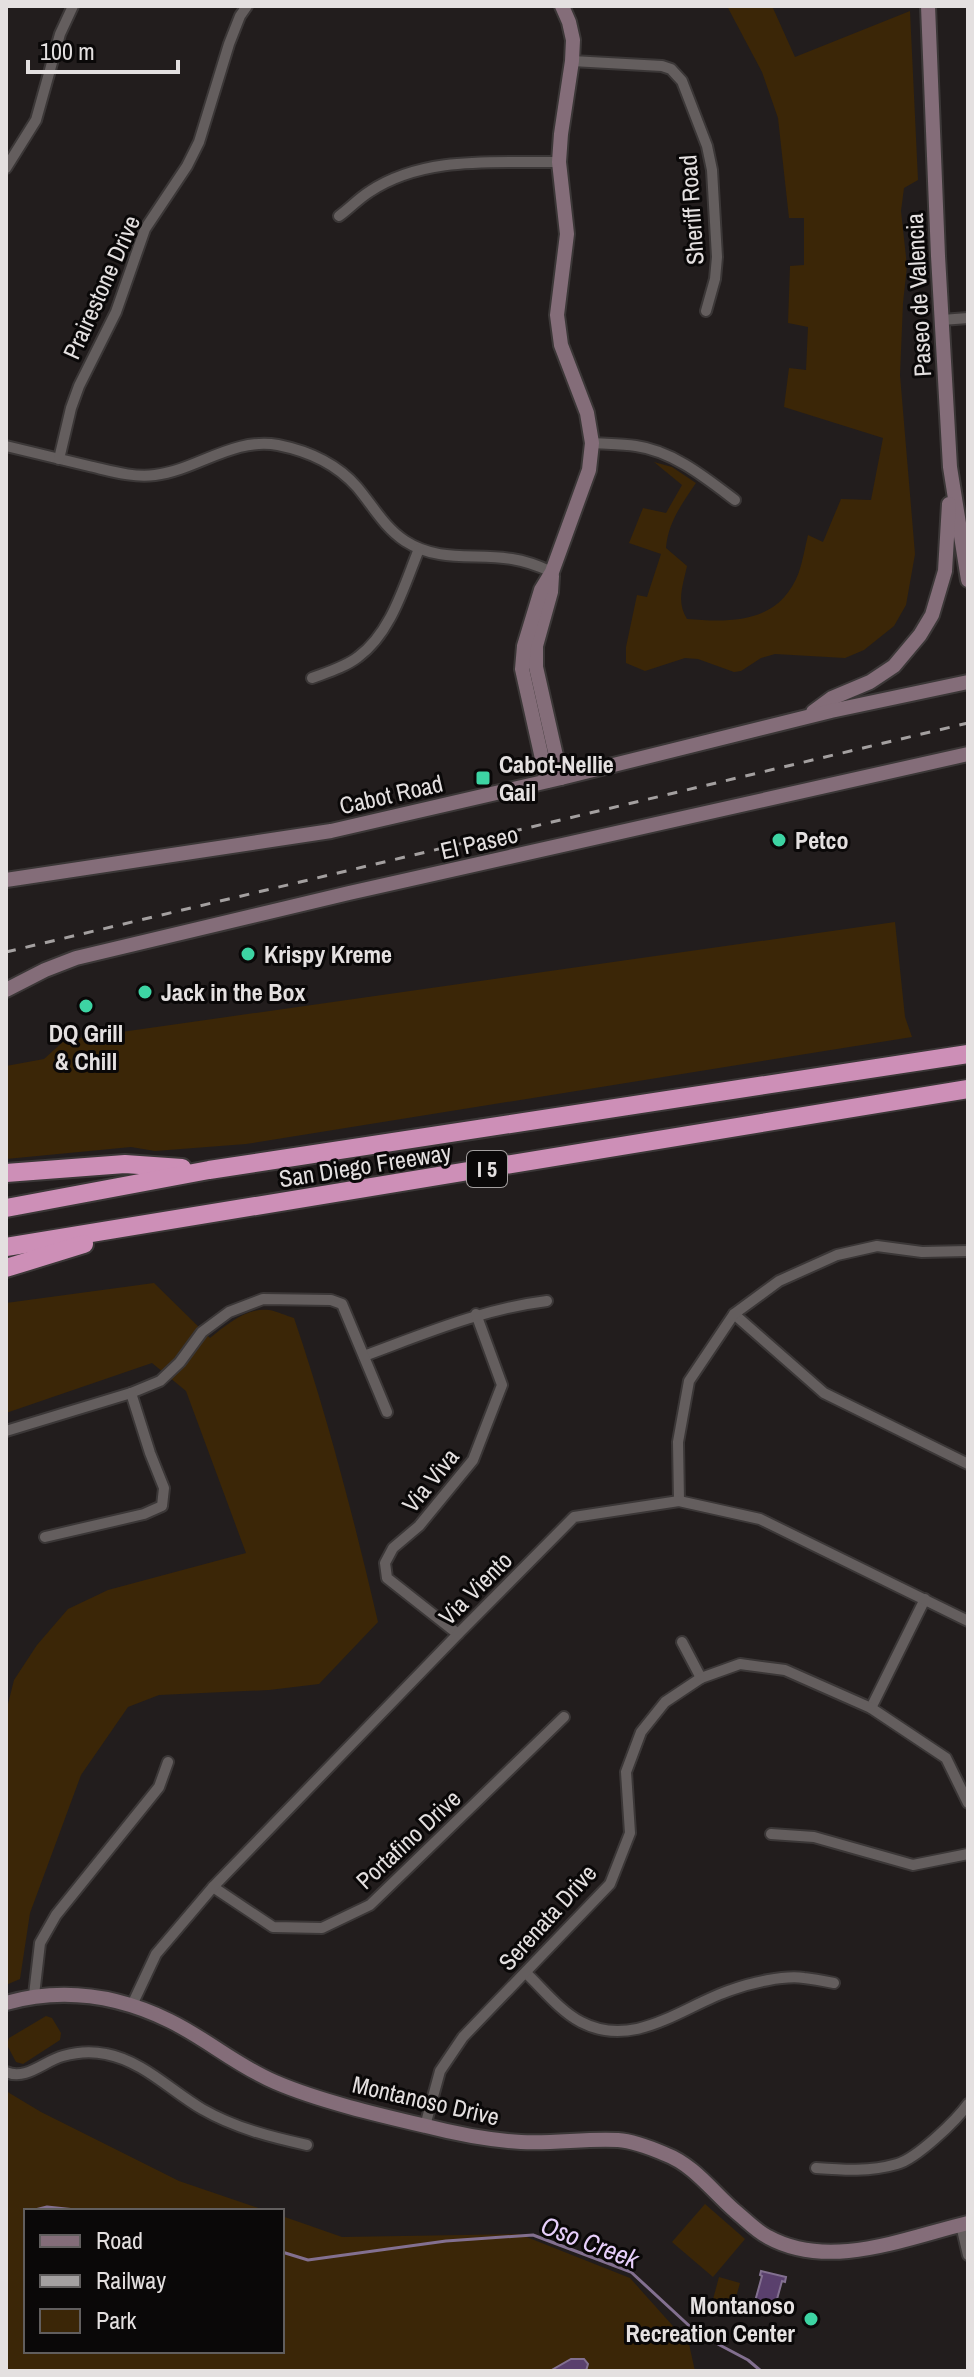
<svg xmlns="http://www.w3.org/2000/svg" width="974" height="2377" font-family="'Archivo Narrow',sans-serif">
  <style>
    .green { fill: #3b2607 }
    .water { fill: #5a406d; stroke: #837090; stroke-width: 2 }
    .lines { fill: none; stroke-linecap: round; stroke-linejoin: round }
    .stream { stroke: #837090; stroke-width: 3 }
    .street-casing { stroke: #3b3737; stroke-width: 14 }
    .secondary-casing { stroke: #3b3737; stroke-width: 18 }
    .highway-casing { stroke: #3b3737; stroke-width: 22 }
    .street { stroke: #645e5e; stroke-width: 10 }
    .secondary { stroke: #846d79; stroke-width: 14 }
    .highway { stroke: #cd8fb7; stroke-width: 18 }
    .rail { stroke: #a4a0a0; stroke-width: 3; stroke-dasharray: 10 10; stroke-linecap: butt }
    .poi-dot { fill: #3dd4a3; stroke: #0a0808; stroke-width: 3 }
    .labels { text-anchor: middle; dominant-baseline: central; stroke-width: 6; stroke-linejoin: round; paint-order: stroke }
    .shield { fill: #0a0808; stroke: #a39f9f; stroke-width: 2 }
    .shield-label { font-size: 22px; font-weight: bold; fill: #e4e0e0 }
    .street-label { font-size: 24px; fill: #e4e0e0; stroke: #0a0808 }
    .poi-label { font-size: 24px; font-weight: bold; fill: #e4e0e0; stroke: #0a0808; text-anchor: start }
    .water-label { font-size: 26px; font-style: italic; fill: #e7cffb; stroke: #0a0808 }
  </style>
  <rect width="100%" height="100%" fill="#221d1d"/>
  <g class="green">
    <path d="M 727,6 L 772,6 L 795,57 L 910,11 L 918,180 L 904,188 L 901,211 L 907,266 L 903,303 L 900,375 L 915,554 L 906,605 L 894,626 L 864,650 L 845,658 L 775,654 L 761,658 L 741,671 L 734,672 L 698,659 L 685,658 L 645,671 L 626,663 L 626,647 L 637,595 L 647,597 L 661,554 L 629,543 L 643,508 L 666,513 L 682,485 L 654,462 L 672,467 L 696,483 C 682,504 668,522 666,548 L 687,566 C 683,585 676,602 687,619 C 733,623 780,623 799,572 C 803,560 805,547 808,535 L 823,542 L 841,499 L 871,500 L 883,438 L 784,407 L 789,368 L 806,370 L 808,327 L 788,323 L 790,266 L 804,265 L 804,218 L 789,218 L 778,118 L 762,72 Z"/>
    <path d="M 895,922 L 905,1017 L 912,1037 L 246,1144 L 155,1151 L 131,1147 L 6,1159 L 6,1066 L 44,1059 L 65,1040 Z"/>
    <path d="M 154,1283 L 210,1338 C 226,1325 247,1307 269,1310 C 277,1311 286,1316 294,1318 C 328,1418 354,1519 378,1622 L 319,1684 L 269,1690 L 159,1695 L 128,1707 L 81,1775 L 30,1913 L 20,1979 L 6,1985 L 6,1712 L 14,1680 L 37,1645 L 68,1609 L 108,1590 L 246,1553 L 186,1391 L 152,1363 L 6,1413 L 6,1303 Z"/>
    <path d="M 46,2016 L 52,2018 L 61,2033 L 60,2040 L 23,2064 L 16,2062 L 7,2045 L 9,2038 Z"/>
    <path d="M 6,2091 L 41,2112 L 179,2181 L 267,2211 L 26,2211 L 26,2351 L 282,2351 L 282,2216 L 342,2237 L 519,2234 L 630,2278 L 689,2344 L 695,2371 L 6,2371 Z"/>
    <path d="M 705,2204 L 745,2239 L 713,2277 L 672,2242 Z"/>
    <path d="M 719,2277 L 740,2283 L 733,2308 L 712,2303 Z"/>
  </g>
  <g class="water">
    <path d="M 761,2271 L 786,2277 L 785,2282 L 782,2281 L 774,2310 L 754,2305 L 762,2276 L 760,2275 Z"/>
    <path d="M 571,2359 L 584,2359 L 588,2364 L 586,2371 L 550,2371 Z"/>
  </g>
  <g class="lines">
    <g class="stream">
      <path d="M 31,2211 L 47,2207 L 85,2211"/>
      <path d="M 282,2252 L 308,2260 L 446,2241 L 533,2235 L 631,2272 L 697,2333 L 748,2360 L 761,2371"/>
    </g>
    <g class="street-casing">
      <g id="street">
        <path d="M 572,61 L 662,66 L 671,69 L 682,81 L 707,146 L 712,170 L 717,257 L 715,279 L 706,311"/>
        <path d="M 6,168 L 36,120 L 60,34 L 73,6"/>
        <path d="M 339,216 C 349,209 358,199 369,192 C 424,155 496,163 559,162"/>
        <path d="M 942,320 L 968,318"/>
        <path d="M 592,443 C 607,444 622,444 636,446 C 673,451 706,478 735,500"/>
        <path d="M 6,446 C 34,453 61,459 89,466 C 111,471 133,478 155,475 C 197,470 233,437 278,445 C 308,451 336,463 357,487 C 373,506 384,527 405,541 C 439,563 475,553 512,559 C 526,561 539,566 552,572"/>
        <path d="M 59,459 L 71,408 L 79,386 L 116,312 L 145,229 L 187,166 L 199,142 L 229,44 L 240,16 L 247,6"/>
        <path d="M 312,678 C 328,672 345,667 358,657 C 391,633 404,586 419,549"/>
        <path d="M 734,1314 L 824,1393 L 968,1464"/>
        <path d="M 364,1356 C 424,1334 482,1309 547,1301"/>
        <path d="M 6,1431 L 131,1393 L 160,1381 L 180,1362 L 202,1332 L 229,1312 L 263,1299 L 331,1300 L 342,1304 L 387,1412"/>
        <path d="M 679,1501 L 678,1442 L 689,1381 L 734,1314 L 779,1281 L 837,1255 L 877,1246 L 922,1252 L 968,1251"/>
        <path d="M 45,1537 L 144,1514 L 162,1506 L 164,1488 L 150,1453 L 131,1393"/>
        <path d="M 458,1634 L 387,1578 L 385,1563 L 393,1548 L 419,1526 L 473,1460 L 502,1385 L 476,1314"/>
        <path d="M 682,1642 L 701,1678"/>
        <path d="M 871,1708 L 925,1599"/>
        <path d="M 771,1834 L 814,1837 L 913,1865 L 968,1854"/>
        <path d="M 213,1887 L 273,1927 L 322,1928 L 370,1905 L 564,1717"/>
        <path d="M 526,1973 C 543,1989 560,2011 581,2022 C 634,2050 683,2006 731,1990 C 750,1983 784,1975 804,1978 C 814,1979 824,1981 834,1983"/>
        <path d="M 34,1995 L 40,1943 L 56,1915 L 159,1787 L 168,1762"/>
        <path d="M 132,2005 L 156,1954 L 213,1887 L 458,1634 L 574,1517 L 679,1501 L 760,1519 L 968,1621"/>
        <path d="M 6,2072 C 26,2081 44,2061 63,2056 C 77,2052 92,2051 106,2054 C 143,2061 171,2091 202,2109 C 235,2128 271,2137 307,2145"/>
        <path d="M 425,2126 L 440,2071 L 463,2037 L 610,1884 L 630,1833 L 626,1772 L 641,1732 L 665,1702 L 701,1678 L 740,1664 L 785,1670 L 871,1708 L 946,1758 L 968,1803"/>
        <path d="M 816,2168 C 843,2170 870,2172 897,2164 C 916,2159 956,2121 968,2104"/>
        <path d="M 961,2225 L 968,2255"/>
      </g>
    </g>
    <g class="secondary-casing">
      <g id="secondary">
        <path d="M 928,6 L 938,256 L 950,467 L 968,580"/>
        <path d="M 552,576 L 551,592 L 536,646 L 536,667 L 561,778"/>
        <path d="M 813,712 L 832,698 L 870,682 L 894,666 L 920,635 L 932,615 L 945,571 L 949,504"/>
        <path d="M 547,781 L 522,669 L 524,646 L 541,590 L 552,572 L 589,470 L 592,443 L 587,413 L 561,345 L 557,315 L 567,234 L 559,162 L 561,134 L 572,61 L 573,40 L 569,22 L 562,6"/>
        <path d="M 6,880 L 331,831 L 561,778 L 831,711 L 968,682"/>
        <path d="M 6,990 L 45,970 L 76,958 L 349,893 L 968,754"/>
        <path d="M 6,2003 C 63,1987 117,1995 170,2021 C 207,2039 237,2066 275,2082 C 319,2101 379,2115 426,2126 C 457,2134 489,2140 521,2142 C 554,2144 586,2138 618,2140 C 633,2141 651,2148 665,2154 C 694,2165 712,2191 735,2211 C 745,2219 756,2231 768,2237 C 830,2271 905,2238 968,2223"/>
      </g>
    </g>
    <g class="highway-casing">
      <g id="highway">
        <path d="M 6,1173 L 125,1164 L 182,1168"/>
        <path d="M 6,1208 L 209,1170 L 968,1054"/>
        <path d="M 6,1247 L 968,1089"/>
        <path d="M 6,1268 L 84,1244"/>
      </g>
    </g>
    <use href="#street" class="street"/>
    <use href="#secondary" class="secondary"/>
    <use href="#highway" class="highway"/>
    <path class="rail" d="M 6,952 L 968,723"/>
  </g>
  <g class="poi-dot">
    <rect x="475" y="770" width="16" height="16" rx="4"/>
    <circle cx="779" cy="840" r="8"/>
    <circle cx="248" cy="954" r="8"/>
    <circle cx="145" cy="992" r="8"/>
    <circle cx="86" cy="1006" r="8"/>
    <circle cx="811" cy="2319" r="8"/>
  </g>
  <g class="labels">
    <rect class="shield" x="467" y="1151" width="40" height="36" rx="6"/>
    <g class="shield-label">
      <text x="487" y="1169">I 5</text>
    </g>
    <g class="street-label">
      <text transform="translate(691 210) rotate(-94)">Sheriff Road</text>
      <text transform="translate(101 287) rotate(-66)">Prairestone Drive</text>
      <text transform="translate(918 295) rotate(-93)">Paseo de Valencia</text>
      <text transform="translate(391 794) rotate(-13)">Cabot Road</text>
      <text transform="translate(479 842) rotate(-13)">El Paseo</text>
      <text transform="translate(365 1165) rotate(-9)">San Diego Freeway</text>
      <text transform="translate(430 1480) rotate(-51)">Via Viva</text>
      <text transform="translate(475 1588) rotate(-45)">Via Viento</text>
      <text transform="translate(408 1839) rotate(-43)">Portafino Drive</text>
      <text transform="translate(547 1917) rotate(-48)">Serenata Drive</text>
      <text transform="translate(426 2100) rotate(13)">Montanoso Drive</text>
    </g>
    <g class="poi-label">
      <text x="499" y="764">Cabot-Nellie<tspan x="499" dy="28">Gail</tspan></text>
      <text x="795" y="840">Petco</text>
      <text x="264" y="954">Krispy Kreme</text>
      <text x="161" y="992">Jack in the Box</text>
      <text x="86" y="1033" text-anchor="middle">DQ Grill<tspan x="86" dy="28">&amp; Chill</tspan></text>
      <text x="795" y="2305" text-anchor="end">Montanoso<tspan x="795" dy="28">Recreation Center</tspan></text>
    </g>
    <g class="water-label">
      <text transform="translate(590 2242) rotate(21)">Oso Creek</text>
    </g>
  </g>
  <rect width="974" height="2377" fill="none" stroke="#e4e0e0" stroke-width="16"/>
  <rect x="24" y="2209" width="260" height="144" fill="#0a0808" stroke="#615e5e" stroke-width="2"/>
  <rect x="40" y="2235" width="40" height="12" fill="#846d79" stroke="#615e5e" stroke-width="2"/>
  <text x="96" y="2249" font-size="24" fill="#e4e0e0">Road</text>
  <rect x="40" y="2275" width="40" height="12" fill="#a4a0a0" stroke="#615e5e" stroke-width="2"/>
  <text x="96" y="2289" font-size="24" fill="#e4e0e0">Railway</text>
  <rect x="40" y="2309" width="40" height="24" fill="#3b2607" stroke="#615e5e" stroke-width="2"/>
  <text x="96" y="2329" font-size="24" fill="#e4e0e0">Park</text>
  <path d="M28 60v12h150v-12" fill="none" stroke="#e4e0e0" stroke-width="4"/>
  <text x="40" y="60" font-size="24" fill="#e4e0e0" stroke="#0a0808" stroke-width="6" paint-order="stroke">100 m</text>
</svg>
